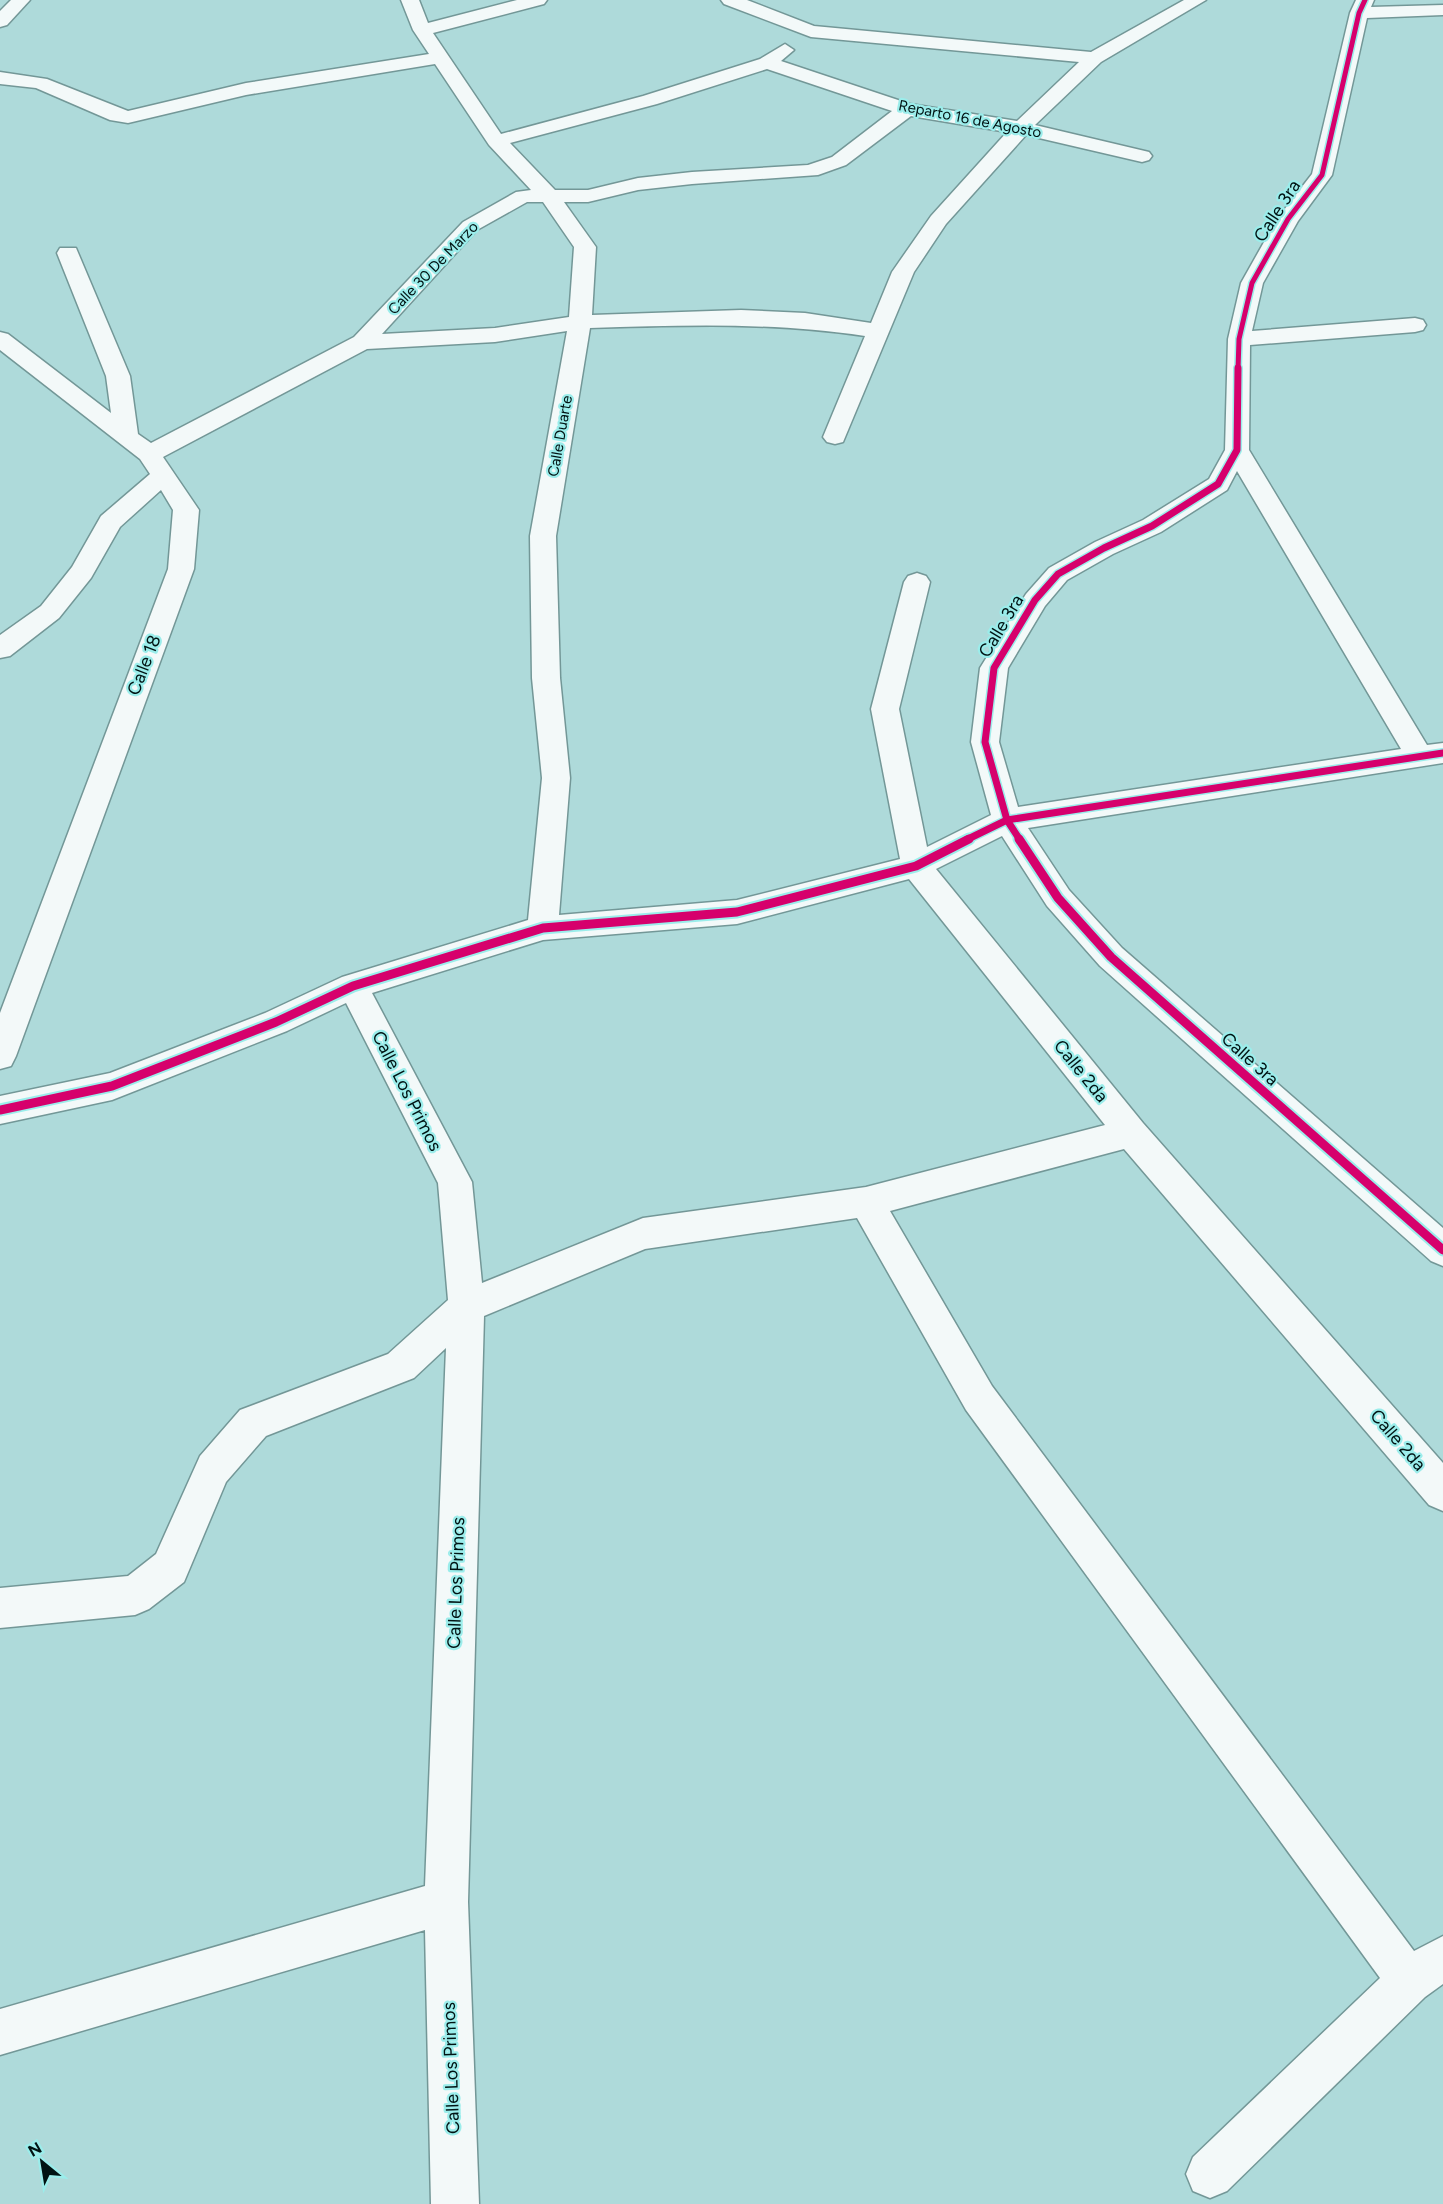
<svg xmlns="http://www.w3.org/2000/svg" width="1443" height="2204" font-family="Figtree,sans-serif">
  <style>
    .lines { fill: none; stroke-linecap: round; stroke-linejoin: round }
    .minor-casing { stroke: #739797; stroke-width: 3 }
    .minor { fill: #f3f9f9; fill-rule: evenodd }
    .cycleway-far2-casing { stroke: #9bedeb; stroke-width: 8 }
    .cycleway-far1-casing { stroke: #9bedeb; stroke-width: 10 }
    .cycleway-casing { stroke: #9bedeb; stroke-width: 13 }
    .cycleway-far2 { stroke: #d6006c; stroke-width: 5 }
    .cycleway-far1 { stroke: #d6006c; stroke-width: 7 }
    .cycleway { stroke: #d6006c; stroke-width: 9 }
    .labels { text-anchor: middle; dominant-baseline: central; stroke-width: 4.5; stroke-linejoin: round; paint-order: stroke }
    .far-street-label { font-size: 15px; fill: #001313; stroke: #9bedeb }
    .street-label { font-size: 18px; fill: #001313; stroke: #9bedeb }
  </style>
  <rect width="100%" height="100%" fill="#aedada"/>
  <g class="lines">
    <g class="minor-casing">
      <g id="minor">
        <path d="M 11,0 L 30,0 L 7,25 L 0,27 L 0,11 Z"/>
        <path d="M 401,0 L 419,0 L 428,23 L 517,0 L 547,0 L 544,4 L 433,33 L 501,134 L 643,96 L 760,59 L 785,44 L 794,50 L 781,61 L 910,104 L 1017,121 L 1079,62 L 811,37 L 724,4 L 721,0 L 747,0 L 814,26 L 1091,52 L 1184,0 L 1206,0 L 1101,62 L 1035,125 L 1149,152 L 1152,156 L 1149,160 L 1142,162 L 1026,135 L 946,224 L 914,272 L 843,442 L 835,444 L 827,442 L 823,437 L 865,336 C 770,322 686,325 590,328 L 556,536 L 560,678 L 570,778 L 559,915 L 737,900 L 900,859 L 871,709 L 904,582 L 908,576 L 917,573 L 926,576 L 930,582 L 899,709 L 927,847 L 991,815 L 971,742 L 980,668 L 1026,594 L 1049,568 L 1095,542 L 1143,520 L 1209,479 L 1225,450 L 1228,339 L 1241,283 L 1277,219 L 1312,174 L 1350,13 L 1356,0 L 1374,0 L 1371,7 L 1443,5 L 1443,15 L 1367,18 L 1332,175 L 1298,221 L 1263,283 L 1252,331 L 1415,318 L 1423,320 L 1426,325 L 1423,330 L 1415,332 L 1250,345 L 1249,450 L 1427,745 L 1443,743 L 1443,763 L 1028,828 L 1069,890 L 1122,948 L 1443,1228 L 1443,1266 L 1431,1261 L 1100,966 L 1047,906 L 1002,836 L 936,869 L 1143,1123 L 1443,1463 L 1443,1511 L 1429,1505 L 1124,1149 L 890,1211 L 992,1386 L 1414,1951 L 1443,1936 L 1443,1984 L 1425,1997 L 1227,2191 L 1210,2198 L 1193,2191 L 1186,2174 L 1193,2157 L 1380,1978 L 966,1410 L 857,1218 L 645,1249 L 484,1316 L 468,1902 L 479,2204 L 431,2204 L 425,1930 L 0,2055 L 0,2009 L 425,1886 L 446,1348 L 414,1378 L 266,1436 L 226,1482 L 184,1582 L 149,1609 L 135,1615 L 0,1628 L 0,1588 L 128,1576 L 156,1554 L 200,1456 L 240,1410 L 388,1354 L 448,1300 L 438,1183 L 346,1003 L 287,1031 L 112,1100 L 0,1124 L 0,1096 L 110,1073 L 265,1013 L 342,977 L 528,920 L 542,778 L 532,678 L 530,536 L 567,331 L 495,342 L 367,349 L 163,457 L 199,510 L 194,569 L 16,1056 L 11,1066 L 0,1069 L 0,1013 L 168,569 L 173,510 L 161,490 L 120,527 L 91,578 L 59,618 L 10,656 L 0,658 L 0,635 L 41,606 L 72,567 L 101,516 L 150,474 L 140,459 L 0,350 L 0,332 L 8,334 L 111,413 L 106,376 L 57,253 L 60,248 L 76,248 L 130,376 L 138,434 L 151,443 L 354,337 L 463,222 L 516,192 L 531,190 L 489,145 L 435,64 L 246,95 L 128,123 L 110,120 L 36,88 L 0,84 L 0,72 L 47,79 L 128,111 L 246,83 L 429,54 L 413,30 ZM 767,69 L 892,111 L 832,157 L 808,165 L 692,172 L 638,178 L 588,190 L 555,190 L 510,143 L 657,104 ZM 911,116 L 1007,132 L 931,216 L 892,272 L 871,323 L 805,313 L 741,310 L 592,315 L 596,247 L 564,202 L 588,202 L 638,190 L 692,184 L 818,175 L 846,165 ZM 527,202 L 543,202 L 574,247 L 569,317 L 495,328 L 382,334 L 477,230 ZM 1237,471 L 1401,749 L 1018,807 L 999,742 L 1008,668 L 1045,606 L 1067,580 L 1113,554 L 1161,532 L 1227,490 ZM 909,879 L 1105,1125 L 866,1187 L 643,1218 L 482,1283 L 472,1182 L 372,993 L 543,940 L 737,924 Z"/>
      </g>
    </g>
    <use href="#minor" class="minor"/>
    <g class="cycleway-far2-casing">
      <path id="cycleway-far2" d="M 1238,370 L 1239,339 L 1252,283 L 1288,219 L 1322,175 L 1359,13 L 1365,0"/>
    </g>
    <g class="cycleway-far1-casing">
      <g id="cycleway-far1">
        <path d="M 966,840 L 1007,820 L 1443,753"/>
        <path d="M 1020,840 L 1007,820 L 985,742 L 994,668 L 1035,600 L 1058,574 L 1104,548 L 1152,526 L 1218,484 L 1237,450 L 1238,368"/>
      </g>
    </g>
    <g class="cycleway-casing">
      <g id="cycleway">
        <path d="M 1019,839 L 1058,898 L 1111,957 L 1443,1250"/>
        <path d="M 0,1110 L 112,1086 L 276,1022 L 353,986 L 543,928 L 737,912 L 916,866 L 969,839"/>
      </g>
    </g>
    <use href="#cycleway-far2" class="cycleway-far2"/>
    <use href="#cycleway-far1" class="cycleway-far1"/>
    <use href="#cycleway" class="cycleway"/>
  </g>
  <g class="labels">
    <g class="far-street-label">
      <text transform="translate(970 119) rotate(11)">Reparto 16 de Agosto</text>
      <text transform="translate(433 268) rotate(-46)">Calle 30 De Marzo</text>
      <text transform="translate(560 436) rotate(-80)">Calle Duarte</text>
    </g>
    <g class="street-label">
      <text transform="translate(1277 211) rotate(-57)">Calle 3ra</text>
      <text transform="translate(1001 626) rotate(-59)">Calle 3ra</text>
      <text transform="translate(144 665) rotate(-69)">Calle 18</text>
      <text transform="translate(1250 1059) rotate(42)">Calle 3ra</text>
      <text transform="translate(1081 1071) rotate(51)">Calle 2da</text>
      <text transform="translate(407 1091) rotate(63)">Calle Los Primos</text>
      <text transform="translate(1398 1440) rotate(49)">Calle 2da</text>
      <text transform="translate(456 1583) rotate(-88)">Calle Los Primos</text>
      <text transform="translate(451 2068) rotate(-92)">Calle Los Primos</text>
    </g>
  </g>
  <g transform="translate(42 2162) rotate(330)" stroke="#9bedeb" stroke-width="4.5" paint-order="stroke">
  <path d="M0-4.5L10 22L0 15L-10 22Z" fill="#001313"/>
  <text y="-9" font-size="16" font-weight="bold" text-anchor="middle" fill="#001313">N</text>
  </g>
</svg>
